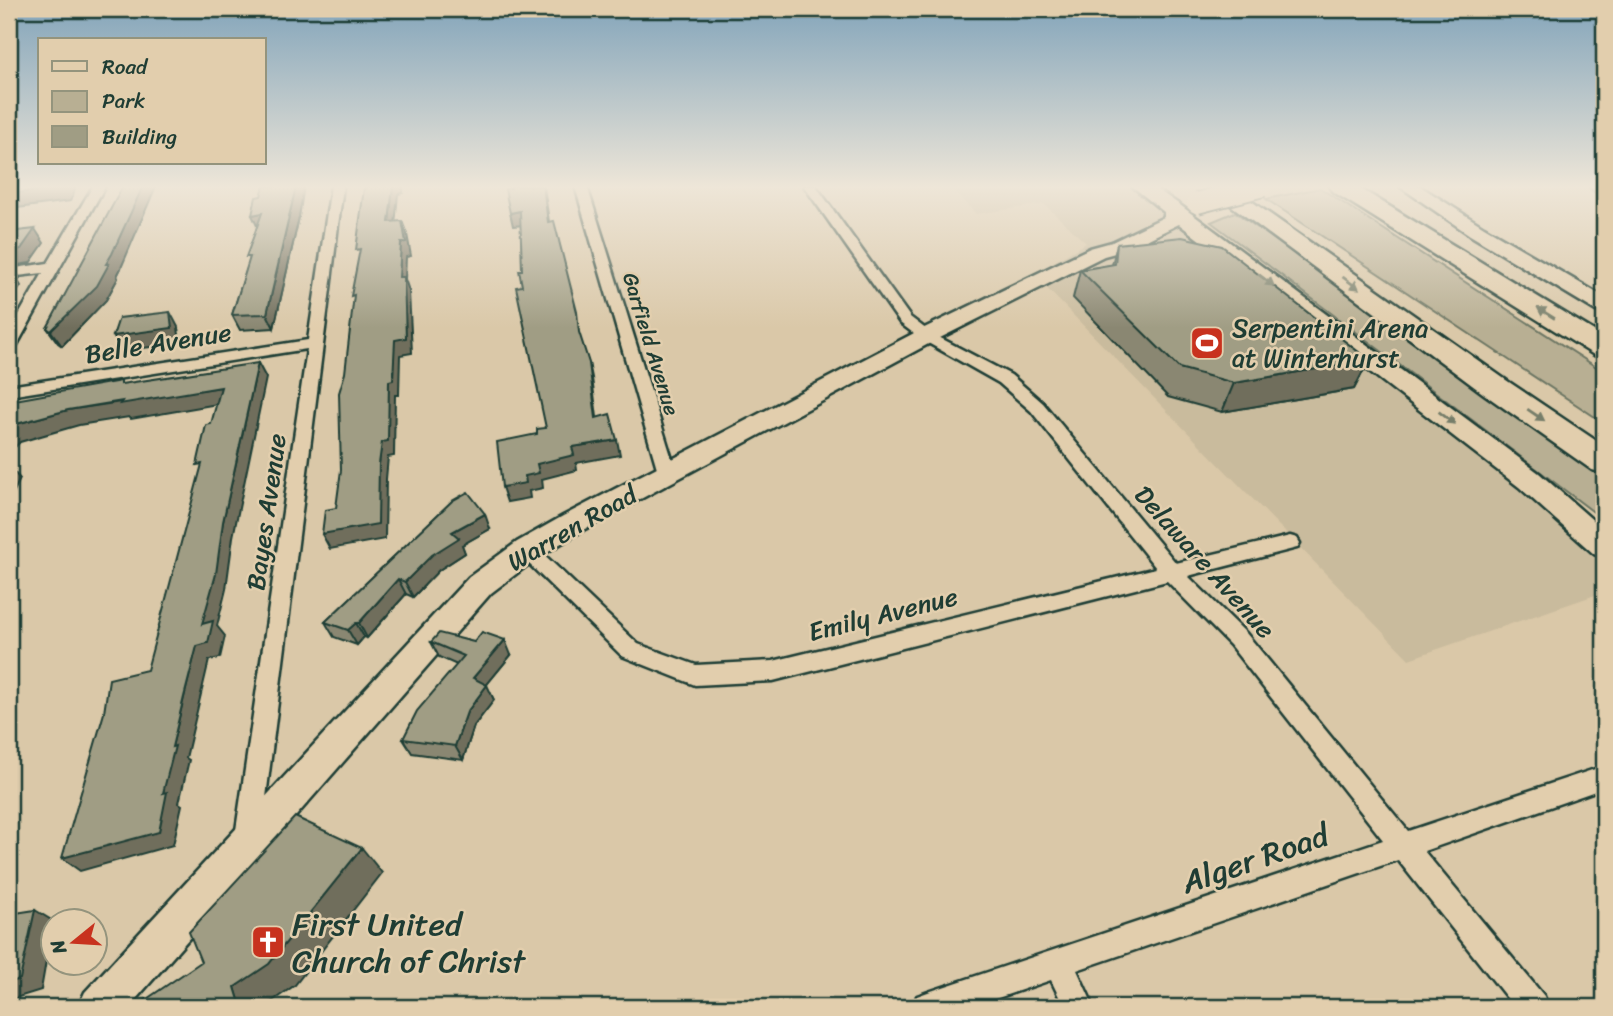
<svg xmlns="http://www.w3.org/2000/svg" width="1613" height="1016" font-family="Sriracha,sans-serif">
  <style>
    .built { fill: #c9bb9d }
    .green { fill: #b8af93; stroke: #6c7664; stroke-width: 2 }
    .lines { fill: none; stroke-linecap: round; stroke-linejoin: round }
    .street-casing { stroke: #1f3d34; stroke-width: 5 }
    .secondary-casing { stroke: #1f3d34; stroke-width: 5 }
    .highway-casing { stroke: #1f3d34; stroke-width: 5 }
    .street { fill: #e2cead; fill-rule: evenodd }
    .secondary { fill: #e2cead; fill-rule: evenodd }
    .highway { fill: #e2cead; fill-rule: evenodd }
    .secondary-bridge-casing { stroke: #1f3d34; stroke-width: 24; stroke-linecap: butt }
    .secondary-bridge { stroke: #e2cead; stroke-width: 20 }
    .wall { fill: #8a8772; stroke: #1f3d34; stroke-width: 2 }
    .shaded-wall { fill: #706e5c; stroke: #1f3d34; stroke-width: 2 }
    .building { fill: #a09d84; stroke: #1f3d34; stroke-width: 2 }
    .oneway { fill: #777e6a }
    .labels { text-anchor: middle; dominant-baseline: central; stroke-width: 5; stroke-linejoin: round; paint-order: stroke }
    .far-street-label { font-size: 21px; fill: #1f3d34; stroke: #e2cead }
    .poi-label { font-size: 26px; fill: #1f3d34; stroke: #e2cead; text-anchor: start }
    .street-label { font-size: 26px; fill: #1f3d34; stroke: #e2cead }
    .near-street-label { font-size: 32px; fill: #1f3d34; stroke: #e2cead }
    .near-poi-label { font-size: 32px; fill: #1f3d34; stroke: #e2cead; text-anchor: start }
  </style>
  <rect width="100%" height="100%" fill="#dac8a8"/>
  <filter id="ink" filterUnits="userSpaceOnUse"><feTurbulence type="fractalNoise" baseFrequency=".0143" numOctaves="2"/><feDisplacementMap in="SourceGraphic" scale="14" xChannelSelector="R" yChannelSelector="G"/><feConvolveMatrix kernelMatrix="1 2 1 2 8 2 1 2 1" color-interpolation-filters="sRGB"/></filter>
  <g filter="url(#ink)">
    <path class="built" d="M 971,186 L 1135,186 L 1515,478 L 1604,558 L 1604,592 L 1409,659 L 1033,274 L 1086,243 L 1044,204 L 976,214 L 952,189 Z"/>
    <g class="green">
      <path d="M 1320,188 L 1604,372 L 1604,423 L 1266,199 Z"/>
      <path d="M 1235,212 L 1604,471 L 1604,520 L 1211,222 Z"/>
    </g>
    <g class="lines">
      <g class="street-casing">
        <g id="street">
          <path d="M 93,186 L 105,186 L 17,345 L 9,350 L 9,332 L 43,273 L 9,277 L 9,269 L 48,263 Z"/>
          <path d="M 331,186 L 343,186 L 261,837 L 257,846 L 248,850 L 239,846 L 235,837 L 307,349 L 9,396 L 9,386 L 308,340 Z"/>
          <path d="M 575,186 L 587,186 L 677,475 L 675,479 L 661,479 L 659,475 Z"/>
          <path d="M 804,186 L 816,186 L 910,317 L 931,333 L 1011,375 L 1043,403 L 1176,563 L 1290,536 L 1297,538 L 1300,543 L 1297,548 L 1188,576 L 1246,633 L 1408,831 L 1604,766 L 1604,788 L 1424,851 L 1544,996 L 1548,1007 L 1514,1007 L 1398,860 L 1077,970 L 1094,1007 L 1064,1007 L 1051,980 L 971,1007 L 913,1007 L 917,996 L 928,992 L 1383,840 L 1230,645 L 1167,581 L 773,681 L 695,685 L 622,656 L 520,555 L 517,550 L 520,545 L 527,543 L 534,545 L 638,644 L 696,665 L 773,661 L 1156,568 L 1031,411 L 999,383 L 921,339 L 900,323 Z"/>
          <path d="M 1589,186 L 1602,186 L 1604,198 Z"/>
        </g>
      </g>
      <g class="secondary-casing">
        <g id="secondary">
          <path d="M 1132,186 L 1152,186 L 1180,205 L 1539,473 L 1604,530 L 1604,557 L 1594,554 L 1519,487 L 1179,224 L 1126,250 L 1104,256 L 934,341 L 583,530 L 537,558 L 491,593 L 129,1007 L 78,1007 L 85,992 L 469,577 L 517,542 L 563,516 L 918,331 L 1090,248 L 1112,242 L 1164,217 L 1164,212 Z"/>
          <path d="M 1399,186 L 1420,186 L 1484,227 L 1604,297 L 1604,312 L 1596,311 L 1470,235 Z"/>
        </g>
      </g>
      <g class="highway-casing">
        <g id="highway">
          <path d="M 1205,186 L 1230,186 L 1506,380 L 1604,446 L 1604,473 L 1592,470 L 1484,394 Z"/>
          <path d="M 1329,186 L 1356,186 L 1604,337 L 1604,358 L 1594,355 L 1332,191 Z"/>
        </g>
      </g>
      <use href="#street" class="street"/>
      <use href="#secondary" class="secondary"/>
      <use href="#highway" class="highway"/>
      <g class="secondary-bridge-casing">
        <path id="secondary-bridge" d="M 1197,203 L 1263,186"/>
      </g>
      <use href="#secondary-bridge" class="secondary-bridge"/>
    </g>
    <g class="wall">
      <path d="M 299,217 L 274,328 L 240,330 L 232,315 L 249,262 L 257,226 Z"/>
      <path d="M 1117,244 L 1369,360 L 1354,389 L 1222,412 L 1168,397 L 1073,298 L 1080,270 L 1112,265 Z"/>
      <path d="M 121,268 L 117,276 L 118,278 L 106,300 L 62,346 L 58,343 L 47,328 Z"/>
      <path d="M 452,501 L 490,529 L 462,545 L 465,553 L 439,570 L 413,597 L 406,594 L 367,638 L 364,637 L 357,645 L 334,637 L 325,622 Z"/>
      <path d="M 431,642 L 511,655 L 486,685 L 494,700 L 474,726 L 463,760 L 412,753 L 403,739 L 457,665 L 439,657 Z"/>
    </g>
    <g class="shaded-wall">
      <path d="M 63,186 L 76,186 L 73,196 L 70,201 L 9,209 L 9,194 Z"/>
      <path d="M 143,186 L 156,186 L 121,268 L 117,276 L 118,278 L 106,300 L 62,346 L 51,331 Z"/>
      <path d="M 296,186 L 304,186 L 299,217 L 274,328 L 267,314 Z"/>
      <path d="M 393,186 L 403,186 L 403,193 L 398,194 L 394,236 L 389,222 Z"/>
      <path d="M 543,186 L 544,186 L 551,236 L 548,222 Z"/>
      <path d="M 520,211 L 524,225 L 513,226 L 510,213 Z"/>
      <path d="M 262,213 L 258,228 L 252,215 Z"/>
      <path d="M 402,221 L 407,234 L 411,256 L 406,257 L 405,279 L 409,291 L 412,353 L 400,355 L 399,395 L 395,395 L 394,456 L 388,457 L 386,479 L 385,539 L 330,549 L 322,534 L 379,464 L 399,277 Z"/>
      <path d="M 35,229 L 44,243 L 30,263 L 12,266 L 20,278 L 18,281 L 21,286 L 9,304 L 9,251 Z"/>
      <path d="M 170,312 L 178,327 L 180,343 L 122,351 L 113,336 Z"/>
      <path d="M 1369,360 L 1354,389 L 1222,412 L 1234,383 Z"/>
      <path d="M 258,363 L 266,378 L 233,537 L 226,589 L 217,626 L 225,636 L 220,658 L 209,660 L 197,711 L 186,758 L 189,760 L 179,803 L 182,805 L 173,845 L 80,871 L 62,858 L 163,793 L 172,747 L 202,624 L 223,522 Z"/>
      <path d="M 589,363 L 592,378 L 599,433 L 596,418 Z"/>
      <path d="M 221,387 L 229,402 L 131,419 L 129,417 L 79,425 L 20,442 L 9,453 L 9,426 L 68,410 Z"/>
      <path d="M 617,440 L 620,455 L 576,463 L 577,470 L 542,479 L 543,488 L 529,491 L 530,498 L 507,502 L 502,487 L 525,476 L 537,464 L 572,447 Z"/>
      <path d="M 9,466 L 20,479 L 9,502 Z"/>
      <path d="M 485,514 L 490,529 L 462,545 L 465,553 L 439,570 L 413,597 L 405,582 L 452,532 Z"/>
      <path d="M 398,579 L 406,594 L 367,638 L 359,623 Z"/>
      <path d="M 356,623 L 364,637 L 357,645 L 348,630 Z"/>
      <path d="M 505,640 L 511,655 L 480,693 L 473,678 Z"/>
      <path d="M 487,685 L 494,700 L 474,726 L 463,760 L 455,746 L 467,712 Z"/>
      <path d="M 362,848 L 382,873 L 295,985 L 264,1007 L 241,1007 L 235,987 Z"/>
      <path d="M 35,910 L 53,921 L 41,990 L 9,1000 L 9,983 Z"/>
    </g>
    <g class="building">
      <path d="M 9,186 L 63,186 L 61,188 L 9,194 Z"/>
      <path d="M 123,186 L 143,186 L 112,254 L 106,264 L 109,264 L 97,286 L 51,331 L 47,328 Z"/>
      <path d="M 264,186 L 296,186 L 267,314 L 232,315 L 250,257 L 246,257 L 262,213 L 252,215 L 256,197 L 261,196 Z"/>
      <path d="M 366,186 L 393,186 L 389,222 L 402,221 L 406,242 L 401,243 L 399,277 L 404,277 L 406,338 L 395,340 L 393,380 L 389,381 L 388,441 L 382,442 L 379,464 L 378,524 L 322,534 L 325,510 L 336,508 L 341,470 L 339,393 L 345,373 L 354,295 L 351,296 L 360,249 L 356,250 L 364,188 L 366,187 Z"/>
      <path d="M 510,186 L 543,186 L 548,222 L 554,221 L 577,312 L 579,332 L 589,363 L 596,418 L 610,414 L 617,440 L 572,447 L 574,455 L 537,464 L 539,473 L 525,476 L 526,483 L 502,487 L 497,442 L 537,434 L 537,429 L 546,428 L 516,287 L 522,286 L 519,270 L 522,270 L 520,211 L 510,213 L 505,189 L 511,188 Z"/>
      <path d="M 35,229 L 21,249 L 9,251 L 9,232 Z"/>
      <path d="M 1182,237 L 1222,246 L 1369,360 L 1234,383 L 1179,368 L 1080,270 L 1115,264 L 1117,244 Z"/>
      <path d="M 170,312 L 172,328 L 113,336 L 119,318 Z"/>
      <path d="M 258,363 L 223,522 L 216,574 L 202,624 L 213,621 L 208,643 L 197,646 L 184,697 L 172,747 L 175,746 L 163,793 L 167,792 L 159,832 L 62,858 L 104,713 L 109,679 L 147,670 L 202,464 L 197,465 L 206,425 L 211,424 L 221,387 L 120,404 L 122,401 L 68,410 L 9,426 L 9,401 L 121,381 L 121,384 Z"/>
      <path d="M 468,492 L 485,514 L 452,532 L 459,538 L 432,555 L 405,582 L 398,579 L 359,623 L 356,623 L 348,630 L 325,622 L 452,501 Z"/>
      <path d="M 482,632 L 505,640 L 473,678 L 487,685 L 467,712 L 455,746 L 403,739 L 417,711 L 464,656 L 431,642 L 439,633 L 474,642 Z"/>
      <path d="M 295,817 L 362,848 L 269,964 L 235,987 L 241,1007 L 135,1007 L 201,962 L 189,932 Z"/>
      <path d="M 35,910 L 20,979 L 9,983 L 9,914 Z"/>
    </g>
    <defs><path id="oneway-solid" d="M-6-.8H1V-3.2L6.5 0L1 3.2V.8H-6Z" transform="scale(1.75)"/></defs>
    <g class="oneway">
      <use href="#oneway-solid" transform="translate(1266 280) rotate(37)"/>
      <use href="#oneway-solid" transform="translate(1351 283) rotate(36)"/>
      <use href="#oneway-solid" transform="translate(1546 313) rotate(-148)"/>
      <use href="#oneway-solid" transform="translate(1536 415) rotate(34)"/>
      <use href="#oneway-solid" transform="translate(1447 418) rotate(37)"/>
    </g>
  </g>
  <linearGradient id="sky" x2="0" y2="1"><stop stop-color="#82a4ba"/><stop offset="0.57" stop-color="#eee6d8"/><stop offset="1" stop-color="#eee6d8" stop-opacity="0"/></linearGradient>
  <rect width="1613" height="328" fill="url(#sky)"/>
  <defs>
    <g id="stadium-square" transform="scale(1.75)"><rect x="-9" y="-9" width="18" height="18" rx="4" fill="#c8321e" stroke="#e2cead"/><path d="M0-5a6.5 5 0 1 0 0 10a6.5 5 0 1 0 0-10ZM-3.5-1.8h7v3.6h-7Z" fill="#fff"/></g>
    <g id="church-square" transform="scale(1.75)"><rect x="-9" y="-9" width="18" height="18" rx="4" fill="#c8321e" stroke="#e2cead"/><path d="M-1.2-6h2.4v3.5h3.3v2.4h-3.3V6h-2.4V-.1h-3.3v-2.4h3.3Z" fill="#fff"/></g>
  </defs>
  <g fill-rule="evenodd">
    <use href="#stadium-square" x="1207" y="343"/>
    <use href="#church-square" x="268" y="942"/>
  </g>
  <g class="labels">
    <g class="far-street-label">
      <text transform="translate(651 344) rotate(73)">Garfield Avenue</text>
    </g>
    <g class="poi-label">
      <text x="1232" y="328">Serpentini Arena<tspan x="1232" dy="30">at Winterhurst</tspan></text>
    </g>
    <g class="street-label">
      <text transform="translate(158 343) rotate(-9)">Belle Avenue</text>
      <text transform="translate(266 512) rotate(-82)">Bayes Avenue</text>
      <text transform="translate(572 528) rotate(-30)">Warren Road</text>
      <text transform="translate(1205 562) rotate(48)">Delaware Avenue</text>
      <text transform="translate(883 614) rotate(-14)">Emily Avenue</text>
    </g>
    <g class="near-street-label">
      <text transform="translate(1255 859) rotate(-19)">Alger Road</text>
    </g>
    <g class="near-poi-label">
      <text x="292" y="924">First United<tspan x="292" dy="37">Church of Christ</tspan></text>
    </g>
  </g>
  <rect width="1613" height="1016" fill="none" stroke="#e2cead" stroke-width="35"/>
  <rect x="18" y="18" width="1578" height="981" fill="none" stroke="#1f3d34" stroke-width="2.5" filter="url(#ink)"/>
  <rect x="38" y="38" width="228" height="126" fill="#e2cead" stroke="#94947d" stroke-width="2"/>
  <rect x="52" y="61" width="35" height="10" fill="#e2cead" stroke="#94947d" stroke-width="2"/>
  <text x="102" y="74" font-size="21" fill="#1f3d34">Road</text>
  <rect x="52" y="91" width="35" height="21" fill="#b8af93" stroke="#94947d" stroke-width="2"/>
  <text x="102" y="108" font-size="21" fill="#1f3d34">Park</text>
  <rect x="52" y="126" width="35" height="21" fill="#a09d84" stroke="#94947d" stroke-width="2"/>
  <text x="102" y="144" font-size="21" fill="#1f3d34">Building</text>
  <g transform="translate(74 942) rotate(252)"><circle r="33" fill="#e2cead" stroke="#94947d" stroke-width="2"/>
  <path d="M0-5L12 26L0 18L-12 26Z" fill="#c8321e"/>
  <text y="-10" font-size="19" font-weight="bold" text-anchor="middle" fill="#1f3d34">N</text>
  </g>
</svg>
